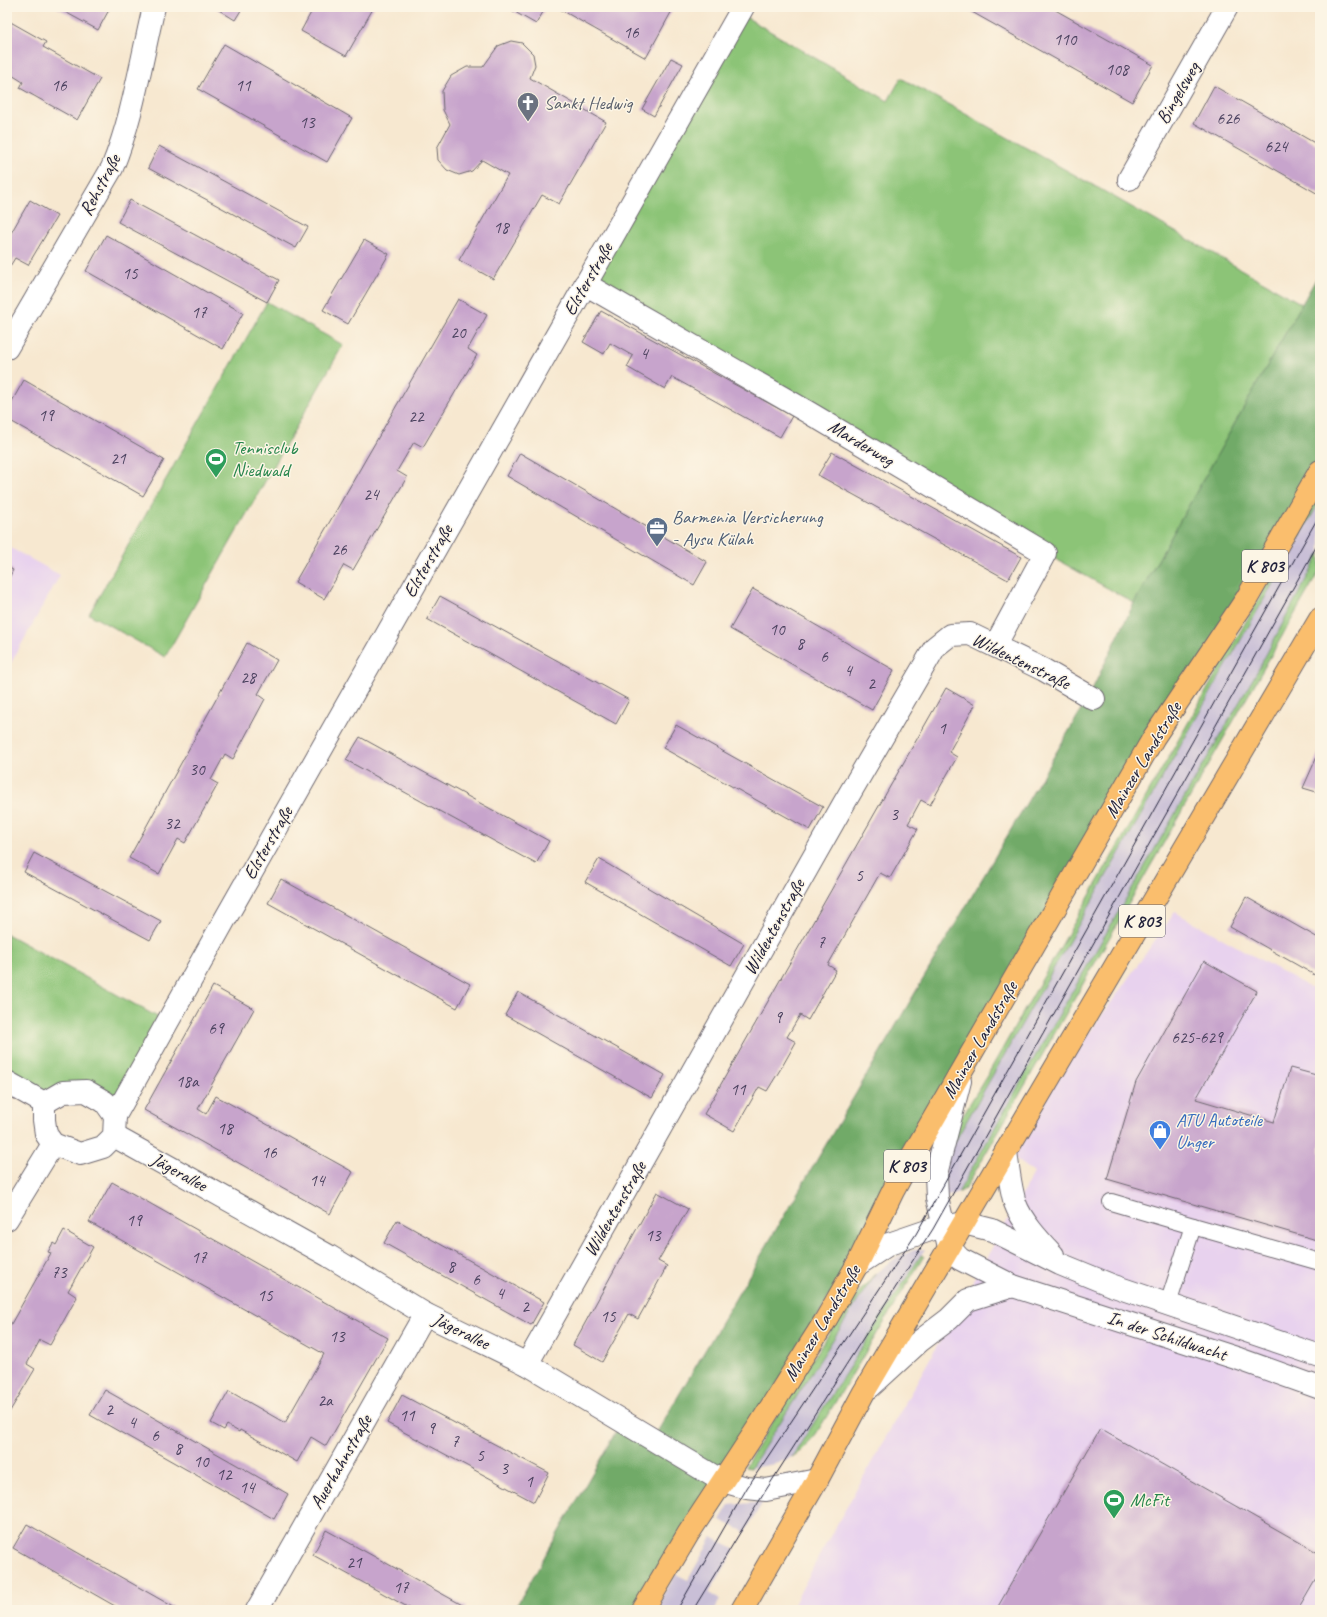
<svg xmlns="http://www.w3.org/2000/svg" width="1327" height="1617" font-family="Caveat,sans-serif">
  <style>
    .built { fill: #e8d2ee }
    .industrial { fill: #c9bfd7 }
    .green { fill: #8cc477; stroke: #577359 }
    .forest { fill: #71aa68; stroke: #4a6652 }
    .building { fill: #c7a4cc }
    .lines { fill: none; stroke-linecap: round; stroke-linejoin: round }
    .service-casing { stroke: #6d676f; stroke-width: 18 }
    .minor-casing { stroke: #6d676f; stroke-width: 24 }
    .primary-casing { stroke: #6d676f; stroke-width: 24 }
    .service { stroke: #fff; stroke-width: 16 }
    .minor { stroke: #fff; stroke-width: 22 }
    .primary { stroke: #fabe6d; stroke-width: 22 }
    .tram { stroke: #22223b; stroke-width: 1 }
    .labels { text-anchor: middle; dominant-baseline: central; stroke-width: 3; stroke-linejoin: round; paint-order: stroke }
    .number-label { font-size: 17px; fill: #4b425f }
    .shield { fill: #fcf5e5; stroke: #63616e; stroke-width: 1 }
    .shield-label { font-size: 18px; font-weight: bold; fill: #22223b }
    .street-label { font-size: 19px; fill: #22223b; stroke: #fcf5e5 }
    .worship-label { font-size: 19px; fill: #5b616d; stroke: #fcf5e5; text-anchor: start }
    .leisure-label { font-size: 19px; fill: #27864d; stroke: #fcf5e5; text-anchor: start }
    .service-label { font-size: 19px; fill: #4e5e75; stroke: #fcf5e5; text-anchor: start }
    .shop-label { font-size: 19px; fill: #366cbe; stroke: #fcf5e5; text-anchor: start }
  </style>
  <rect width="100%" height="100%" fill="#fcf5e5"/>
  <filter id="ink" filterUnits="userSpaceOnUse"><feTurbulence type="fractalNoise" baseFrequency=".025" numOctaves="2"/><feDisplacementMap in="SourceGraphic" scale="8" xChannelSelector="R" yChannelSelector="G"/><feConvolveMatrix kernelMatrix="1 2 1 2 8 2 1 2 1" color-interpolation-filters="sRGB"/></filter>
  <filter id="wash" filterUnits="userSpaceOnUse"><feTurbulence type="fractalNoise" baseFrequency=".012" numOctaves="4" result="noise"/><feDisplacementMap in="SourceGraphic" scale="16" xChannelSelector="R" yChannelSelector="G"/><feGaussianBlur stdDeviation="0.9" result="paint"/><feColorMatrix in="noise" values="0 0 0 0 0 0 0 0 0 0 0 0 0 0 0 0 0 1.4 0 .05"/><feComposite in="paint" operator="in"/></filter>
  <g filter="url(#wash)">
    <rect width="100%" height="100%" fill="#f7e8d0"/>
    <g class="built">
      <path d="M 7,546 L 60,575 L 7,670 L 7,582 L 13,570 L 7,567 Z"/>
      <path d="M 1175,912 L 1320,993 L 1320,1610 L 791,1610 L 818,1558 L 1034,1173 L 1006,1151 Z"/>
    </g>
    <g class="industrial">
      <path d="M 1320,501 L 1320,553 L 1258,670 L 1041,1046 L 962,1188 L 958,1193 L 945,1196 L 945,1159 Z"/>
      <path d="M 925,1249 L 792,1457 L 775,1464 L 751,1468 L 875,1274 L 897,1257 L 914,1250 Z"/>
      <path d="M 763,1502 L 745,1532 L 720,1520 L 729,1505 Z"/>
      <path d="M 712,1537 L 735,1550 L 709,1593 L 720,1600 L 714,1610 L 654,1610 L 676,1574 L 688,1580 Z"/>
    </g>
    <g class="green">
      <path d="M 739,13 L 888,101 L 901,78 L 1100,189 L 1302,304 L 1134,603 L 1045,553 L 585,284 Z"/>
      <path d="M 267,302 L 343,345 L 165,657 L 89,614 Z"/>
      <path d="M 1320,489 L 1320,501 L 945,1159 L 956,1126 L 988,1074 L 1293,539 Z"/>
      <path d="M 1320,553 L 1320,570 L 1001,1127 L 965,1189 L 958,1193 L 1041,1046 L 1258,670 Z"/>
      <path d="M 7,934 L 163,1020 L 114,1108 L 70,1102 L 7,1076 Z"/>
      <path d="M 921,1255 L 924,1256 L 816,1434 L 802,1450 L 792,1457 Z"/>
      <path d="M 875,1274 L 751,1468 L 745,1467 L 786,1400 L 848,1305 Z"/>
    </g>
    <path class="forest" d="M 1317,277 L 1320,279 L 1320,471 L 643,1610 L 514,1610 L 622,1421 L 653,1439 L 1087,700 L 1134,603 Z"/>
    <g id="blocks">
      <g class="building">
        <path d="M 56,7 L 108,7 L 110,8 L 98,30 Z"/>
        <path d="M 214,7 L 243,7 L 235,20 Z"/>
        <path d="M 314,7 L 374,7 L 346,56 L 301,31 Z"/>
        <path d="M 506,7 L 546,7 L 536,24 Z"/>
        <path d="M 556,7 L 674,7 L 646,58 Z"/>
        <path d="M 963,7 L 1050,7 L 1153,65 L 1132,102 Z"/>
        <path d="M 7,20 L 46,42 L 43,47 L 100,79 L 77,120 L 20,88 L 23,82 L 7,72 Z"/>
        <path d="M 511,41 L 522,43 L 533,54 L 535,65 L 530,78 L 606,122 L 559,204 L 542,195 L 493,279 L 459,260 L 508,175 L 482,160 L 472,171 L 459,175 L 447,170 L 438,160 L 437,148 L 450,124 L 443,110 L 442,91 L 451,76 L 467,67 L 483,67 L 498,46 Z"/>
        <path d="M 224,44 L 352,118 L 327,162 L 198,89 Z"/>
        <path d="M 671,58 L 683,64 L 654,116 L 642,109 Z"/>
        <path d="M 1214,86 L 1320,146 L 1320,195 L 1194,123 Z"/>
        <path d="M 159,146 L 308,227 L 296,248 L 148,168 Z"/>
        <path d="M 30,200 L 57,216 L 28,265 L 15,258 L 7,271 L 7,240 Z"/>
        <path d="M 130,200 L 279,280 L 267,302 L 118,222 Z"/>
        <path d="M 106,235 L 243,313 L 223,349 L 86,271 Z"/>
        <path d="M 364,240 L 389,254 L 348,324 L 323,310 Z"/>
        <path d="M 458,299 L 487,315 L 468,349 L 477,355 L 423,447 L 414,442 L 397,471 L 407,477 L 353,570 L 344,565 L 324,599 L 295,582 Z"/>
        <path d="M 601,311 L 792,416 L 780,437 L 672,377 L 665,389 L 627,367 L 633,356 L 610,343 L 604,354 L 583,342 Z"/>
        <path d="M 24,380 L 164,460 L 143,496 L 7,419 L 7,410 Z"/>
        <path d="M 832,452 L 1021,557 L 1008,580 L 818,475 Z"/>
        <path d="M 520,453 L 707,562 L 694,585 L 507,476 Z"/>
        <path d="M 7,567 L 13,570 L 7,582 Z"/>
        <path d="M 753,589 L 894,670 L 872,710 L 730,629 Z"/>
        <path d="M 440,596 L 629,700 L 616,724 L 427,619 Z"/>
        <path d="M 247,643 L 277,660 L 258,694 L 265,699 L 233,759 L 225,754 L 211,780 L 218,784 L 185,843 L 178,839 L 159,874 L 129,858 Z"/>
        <path d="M 946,688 L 975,705 L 949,752 L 957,757 L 930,805 L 921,800 L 908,824 L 918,829 L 890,878 L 880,873 L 828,965 L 836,970 L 808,1020 L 800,1015 L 787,1037 L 796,1042 L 783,1065 L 767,1091 L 759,1087 L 734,1131 L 704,1114 Z"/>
        <path d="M 676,725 L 823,807 L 810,830 L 663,748 Z"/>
        <path d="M 360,737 L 549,841 L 536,864 L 346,760 Z"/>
        <path d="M 1320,750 L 1320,793 L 1303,788 Z"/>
        <path d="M 34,853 L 161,921 L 150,940 L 24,872 Z"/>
        <path d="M 599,859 L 744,944 L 731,966 L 585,882 Z"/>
        <path d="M 281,879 L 470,984 L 457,1008 L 268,903 Z"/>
        <path d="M 1246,897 L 1320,939 L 1320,978 L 1230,927 Z"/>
        <path d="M 1204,961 L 1257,991 L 1196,1099 L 1274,1122 L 1290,1068 L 1320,1076 L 1320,1241 L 1107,1179 L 1136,1082 Z"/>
        <path d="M 213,986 L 254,1009 L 198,1109 L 206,1114 L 216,1096 L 353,1172 L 330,1214 L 144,1110 Z"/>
        <path d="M 518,992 L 665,1075 L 652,1098 L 505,1015 Z"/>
        <path d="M 112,1182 L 388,1338 L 326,1446 L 311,1437 L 297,1462 L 240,1430 L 239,1432 L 227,1425 L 224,1430 L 211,1423 L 229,1391 L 285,1423 L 324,1354 L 89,1222 Z"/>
        <path d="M 657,1192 L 688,1209 L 658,1261 L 667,1266 L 654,1290 L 638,1319 L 629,1314 L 602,1362 L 573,1345 Z"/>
        <path d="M 397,1220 L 544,1302 L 531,1325 L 384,1243 Z"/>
        <path d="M 64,1230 L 93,1247 L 68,1291 L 77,1297 L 50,1345 L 40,1340 L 27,1364 L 35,1369 L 7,1416 L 7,1331 L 51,1253 L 48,1252 L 53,1243 L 56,1245 Z"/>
        <path d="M 105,1390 L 288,1494 L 274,1519 L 90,1415 Z"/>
        <path d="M 402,1395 L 549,1473 L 534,1502 L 387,1423 Z"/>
        <path d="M 1100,1429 L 1320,1554 L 1320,1572 L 1298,1610 L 996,1610 Z"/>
        <path d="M 27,1524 L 50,1537 L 179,1610 L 122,1610 L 13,1548 Z"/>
        <path d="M 326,1530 L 466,1607 L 464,1610 L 413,1610 L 313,1555 Z"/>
      </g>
    </g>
  </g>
  <g filter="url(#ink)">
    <use href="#blocks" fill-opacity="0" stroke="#6d676f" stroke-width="1"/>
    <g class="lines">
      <g class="service-casing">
        <g id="service">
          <path d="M 1111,1202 L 1193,1226 L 1168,1304"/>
          <path d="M 1193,1226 L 1320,1262"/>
        </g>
      </g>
      <g class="minor-casing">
        <g id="minor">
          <path d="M 1129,179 L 1227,7"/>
          <path d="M 585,284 L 806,411 L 1045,553 L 995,646"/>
          <path d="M 7,348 L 112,168 C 133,117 141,61 154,7"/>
          <path d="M 960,1081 L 936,1174 L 937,1198 L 949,1247 L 960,1259 L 1013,1286 L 1239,1359 L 1320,1388"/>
          <path d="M 7,1082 L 44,1103"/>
          <path d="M 86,1091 L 105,1102 L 115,1116 L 114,1136 L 103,1147 L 80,1154 L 53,1144 L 46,1134 L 44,1120 L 44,1103 L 63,1092 Z"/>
          <path d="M 115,1116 L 224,921 L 743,7"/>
          <path d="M 114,1136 L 329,1256 L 425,1314 L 527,1364 L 722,1481 L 747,1488 L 766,1490 L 817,1480"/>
          <path d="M 1006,1151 C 1008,1168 1010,1186 1015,1203 C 1022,1222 1039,1240 1053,1255"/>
          <path d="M 7,1219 L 53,1144"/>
          <path d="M 857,1265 L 889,1244 L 933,1229 L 964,1223 L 992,1230 L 1060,1264 L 1111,1285 L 1320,1356"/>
          <path d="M 527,1364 L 843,805 L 935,647 L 950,635 L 970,634 L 1044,670 L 1094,699"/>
          <path d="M 870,1387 L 920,1341 L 949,1319 L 968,1300 L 1013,1286"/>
          <path d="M 257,1610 L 425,1314"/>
        </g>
      </g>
      <g class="primary-casing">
        <g id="primary">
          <path d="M 643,1610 L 688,1534 L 759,1426 L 825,1321 L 857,1265 L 893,1191 L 911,1158 L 1154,737 L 1247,598 L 1320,471"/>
          <path d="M 742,1610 L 817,1480 L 864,1392 L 1320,619"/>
        </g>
      </g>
      <use href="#service" class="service"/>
      <use href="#minor" class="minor"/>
      <use href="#primary" class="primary"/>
      <g class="tram">
        <path d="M 677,1610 L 747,1488 L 916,1234 L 1320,514"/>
        <path d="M 693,1610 L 766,1490 L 933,1229 L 1320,540"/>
      </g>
    </g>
  </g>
  <defs>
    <g id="church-pin" transform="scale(1.15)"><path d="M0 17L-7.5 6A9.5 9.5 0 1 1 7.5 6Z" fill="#6b7280" stroke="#fcf5e5"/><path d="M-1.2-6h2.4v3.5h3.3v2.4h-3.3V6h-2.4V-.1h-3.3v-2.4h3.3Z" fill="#fff"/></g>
    <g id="stadium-pin" transform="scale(1.15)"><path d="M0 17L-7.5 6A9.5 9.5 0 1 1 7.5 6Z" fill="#2e9e5b" stroke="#fcf5e5"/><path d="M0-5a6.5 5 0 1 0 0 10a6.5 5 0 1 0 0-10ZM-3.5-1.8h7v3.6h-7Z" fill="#fff"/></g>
    <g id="office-pin" transform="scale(1.15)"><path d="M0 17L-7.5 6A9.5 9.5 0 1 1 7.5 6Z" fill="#5c6f8a" stroke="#fcf5e5"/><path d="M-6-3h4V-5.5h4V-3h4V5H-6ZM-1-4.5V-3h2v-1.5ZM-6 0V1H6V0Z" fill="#fff"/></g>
    <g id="shop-pin" transform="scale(1.15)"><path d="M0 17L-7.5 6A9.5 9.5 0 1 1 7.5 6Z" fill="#3f7fe0" stroke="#fcf5e5"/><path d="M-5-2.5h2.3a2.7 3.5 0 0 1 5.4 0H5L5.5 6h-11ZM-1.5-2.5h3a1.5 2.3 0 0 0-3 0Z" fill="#fff"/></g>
  </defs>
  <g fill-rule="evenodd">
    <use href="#church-pin" x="528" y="103"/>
    <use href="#stadium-pin" x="216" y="459"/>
    <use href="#office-pin" x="657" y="528"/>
    <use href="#shop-pin" x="1160" y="1131"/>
    <use href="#stadium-pin" x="1114" y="1500"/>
  </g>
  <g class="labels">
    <g class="number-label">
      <text x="631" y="32">16</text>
      <text x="1065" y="39">110</text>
      <text x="1117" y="69">108</text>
      <text x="59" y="85">16</text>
      <text x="243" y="85">11</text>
      <text x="1228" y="118">626</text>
      <text x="307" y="122">13</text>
      <text x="1276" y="146">624</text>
      <text x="501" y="227">18</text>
      <text x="130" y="273">15</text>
      <text x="199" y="312">17</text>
      <text x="458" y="332">20</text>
      <text x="644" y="353">4</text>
      <text x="46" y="415">19</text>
      <text x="416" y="416">22</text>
      <text x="118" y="458">21</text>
      <text x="371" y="494">24</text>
      <text x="339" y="549">26</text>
      <text x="777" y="629">10</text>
      <text x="800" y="643">8</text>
      <text x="824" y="656">6</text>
      <text x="848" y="670">4</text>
      <text x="248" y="677">28</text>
      <text x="871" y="683">2</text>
      <text x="942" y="728">1</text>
      <text x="197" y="769">30</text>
      <text x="894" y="814">3</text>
      <text x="172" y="823">32</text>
      <text x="859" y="875">5</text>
      <text x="821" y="942">7</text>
      <text x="778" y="1017">9</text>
      <text x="216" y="1028">69</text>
      <text x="1197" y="1037">625-629</text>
      <text x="187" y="1081">18a</text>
      <text x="738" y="1089">11</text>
      <text x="225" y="1128">18</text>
      <text x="269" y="1152">16</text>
      <text x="317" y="1180">14</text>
      <text x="134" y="1220">19</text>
      <text x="653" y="1235">13</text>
      <text x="199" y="1257">17</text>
      <text x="451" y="1266">8</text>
      <text x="59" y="1272">73</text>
      <text x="476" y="1279">6</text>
      <text x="500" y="1293">4</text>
      <text x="265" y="1295">15</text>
      <text x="525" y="1306">2</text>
      <text x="608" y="1316">15</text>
      <text x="337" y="1336">13</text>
      <text x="325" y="1400">2a</text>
      <text x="109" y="1409">2</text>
      <text x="407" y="1415">11</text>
      <text x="132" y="1422">4</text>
      <text x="431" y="1428">9</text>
      <text x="155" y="1435">6</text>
      <text x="455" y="1441">7</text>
      <text x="178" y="1448">8</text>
      <text x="480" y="1455">5</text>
      <text x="201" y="1461">10</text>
      <text x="504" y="1468">3</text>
      <text x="224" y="1474">12</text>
      <text x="529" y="1481">1</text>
      <text x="247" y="1487">14</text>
      <text x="354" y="1562">21</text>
      <text x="401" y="1587">17</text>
    </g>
    <g class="shield">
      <rect x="1242" y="550" width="46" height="32" rx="3"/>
      <rect x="1119" y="905" width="46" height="32" rx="3"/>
      <rect x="884" y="1150" width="46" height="32" rx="3"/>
    </g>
    <g class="shield-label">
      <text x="1265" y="566">K 803</text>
      <text x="1142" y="921">K 803</text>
      <text x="907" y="1166">K 803</text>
    </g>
    <g class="street-label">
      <text transform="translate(1178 93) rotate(-60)">Bingelsweg</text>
      <text transform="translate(100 185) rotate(-62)">Rehstraße</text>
      <text transform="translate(588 279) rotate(-60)">Elsterstraße</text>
      <text transform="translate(861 443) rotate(31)">Marderweg</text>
      <text transform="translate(428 561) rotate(-60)">Elsterstraße</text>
      <text transform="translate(1021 661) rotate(26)">Wildentenstraße</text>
      <text transform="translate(1143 760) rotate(-59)">Mainzer Landstraße</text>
      <text transform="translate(268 843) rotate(-60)">Elsterstraße</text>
      <text transform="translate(774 927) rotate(-61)">Wildentenstraße</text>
      <text transform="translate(980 1040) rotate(-60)">Mainzer Landstraße</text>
      <text transform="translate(179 1172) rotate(29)">Jägerallee</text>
      <text transform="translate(615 1209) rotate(-60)">Wildentenstraße</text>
      <text transform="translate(822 1323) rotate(-59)">Mainzer Landstraße</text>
      <text transform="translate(461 1331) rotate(26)">Jägerallee</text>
      <text transform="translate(1167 1336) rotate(18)">In der Schildwacht</text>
      <text transform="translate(341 1462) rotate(-60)">Auerhahnstraße</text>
    </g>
    <g class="worship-label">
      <text x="544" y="103">Sankt Hedwig</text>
    </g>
    <g class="leisure-label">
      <text x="232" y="448">Tennisclub<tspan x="232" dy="22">Niedwald</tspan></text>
      <text x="1130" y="1500">McFit</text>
    </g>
    <g class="service-label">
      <text x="672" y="517">Barmenia Versicherung<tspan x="672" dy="22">- Aysu Külah</tspan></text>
    </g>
    <g class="shop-label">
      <text x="1176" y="1120">ATU Autoteile<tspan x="1176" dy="22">Unger</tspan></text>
    </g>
  </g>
  <rect width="1327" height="1617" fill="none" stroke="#fcf5e5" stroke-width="24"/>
</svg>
